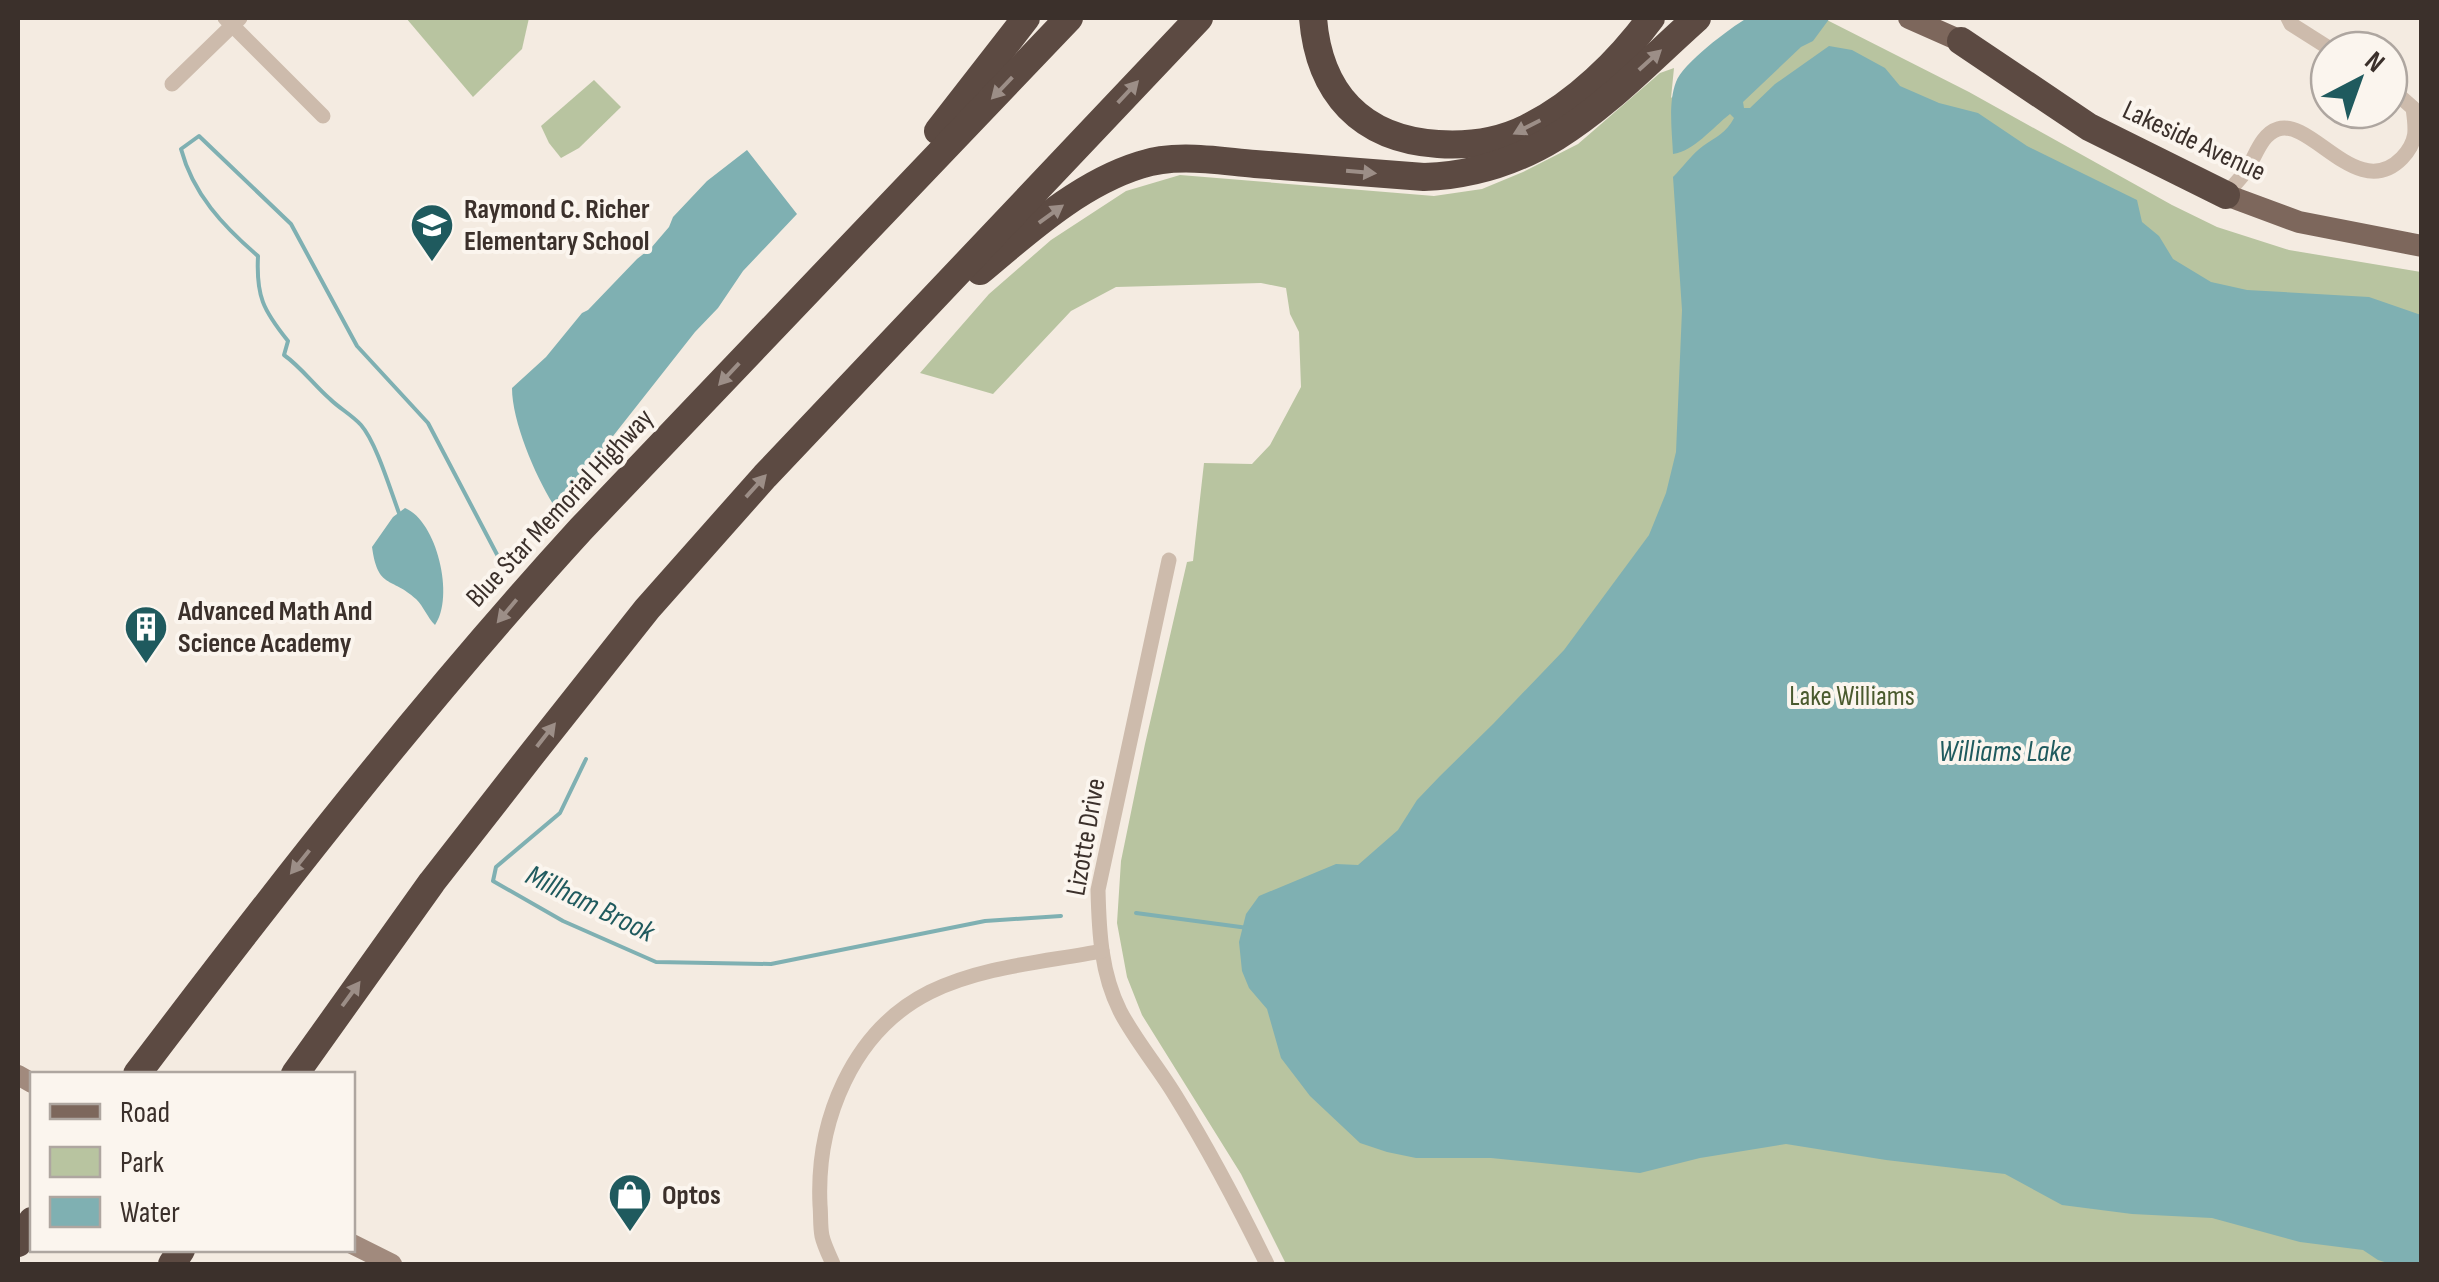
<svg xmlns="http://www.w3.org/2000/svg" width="2439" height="1282" font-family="'Sofia Sans Condensed',sans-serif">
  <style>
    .green { fill: #b8c4a0 }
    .water { fill: #7fb0b2 }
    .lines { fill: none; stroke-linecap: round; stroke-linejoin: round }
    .stream { stroke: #7fb0b2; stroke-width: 4 }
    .street { stroke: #cdbbac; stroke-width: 15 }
    .secondary { stroke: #a18a7d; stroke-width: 20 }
    .primary { stroke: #7d675c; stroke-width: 22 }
    .highway { stroke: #5c4a42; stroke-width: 28 }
    .oneway { fill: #9c8e87 }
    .labels { text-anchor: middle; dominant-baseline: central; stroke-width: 8; stroke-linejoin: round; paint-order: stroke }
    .street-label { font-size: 28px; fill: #3b302b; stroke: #fbf5ee }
    .poi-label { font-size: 28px; font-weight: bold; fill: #3b302b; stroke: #fbf5ee; text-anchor: start }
    .park-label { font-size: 28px; fill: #4a5a2e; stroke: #fbf5ee }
    .water-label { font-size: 30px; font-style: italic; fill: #1f5a5e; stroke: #fbf5ee }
  </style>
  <rect width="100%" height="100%" fill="#f4ebe1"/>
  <g class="green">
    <path d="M 406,18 L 529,18 L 522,49 L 473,97 Z"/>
    <path d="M 1823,18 L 1969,92 L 2172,205 L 2217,227 L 2289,250 L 2421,272 L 2421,1264 L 1286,1264 L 1241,1174 L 1142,1015 L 1127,977 L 1117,923 L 1121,861 L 1145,744 L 1187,562 L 1193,561 L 1204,463 L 1252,464 L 1270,445 L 1301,387 L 1299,332 L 1290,314 L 1286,288 L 1261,283 L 1116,287 L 1071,311 L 993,394 L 920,373 L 989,294 L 1051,240 L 1126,191 L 1180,175 L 1434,196 L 1482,189 L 1523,172 L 1578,144 L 1660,73 L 1674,68 L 1671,98 L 1744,34 Z"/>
    <path d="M 594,80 L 621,107 L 579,148 L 561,158 L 549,143 L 541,126 Z"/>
  </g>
  <g class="water">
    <path d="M 1747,18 L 1830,18 L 1813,41 L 1801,47 L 1743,102 L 1744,108 L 1750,108 L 1775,84 L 1829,46 L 1852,50 L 1885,68 L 1900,86 L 1939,103 L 1978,113 L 2027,146 L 2137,200 L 2142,222 L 2159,236 L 2173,259 L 2211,282 L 2247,290 L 2369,297 L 2421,315 L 2421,1264 L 2391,1264 L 2378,1260 L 2363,1250 L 2300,1242 L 2212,1218 L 2132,1214 L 2062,1205 L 2005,1174 L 1886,1160 L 1786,1144 L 1700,1158 L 1640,1173 L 1491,1158 L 1416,1158 L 1387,1152 L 1360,1143 L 1310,1096 L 1281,1058 L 1267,1009 L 1249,988 L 1242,971 L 1239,942 L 1246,914 L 1259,896 L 1336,864 L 1358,865 L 1398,830 L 1417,800 L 1440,776 L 1493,724 L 1564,650 L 1649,535 L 1666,493 L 1676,452 L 1682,310 L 1673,177 C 1683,167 1692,154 1703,146 C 1716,137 1727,132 1734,118 L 1730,114 C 1712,128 1694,151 1673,154 C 1672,131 1668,103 1676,82 C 1682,64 1730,28 1747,18 Z"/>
    <path d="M 747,150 L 797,214 L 743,271 L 718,308 L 695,332 L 617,431 L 600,453 L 596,464 L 589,473 L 571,486 L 557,503 L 553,504 C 535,475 512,421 512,388 L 546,357 L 582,313 L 588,310 L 637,259 L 651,248 L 669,227 L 673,217 L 707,181 Z"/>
    <path d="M 405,508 C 437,521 455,597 435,625 C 427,617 424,607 416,599 C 391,576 378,590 372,547 L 393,517 Z"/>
  </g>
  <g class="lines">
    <g class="stream">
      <path d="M 399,513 C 390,489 376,442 361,425 C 352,415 339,408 330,399 C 314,385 301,367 284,355 L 288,341 C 263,310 256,296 258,256 C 223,226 193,194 181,149 L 199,136 L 291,224 L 357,346 L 428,423 L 502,564"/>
      <path d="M 586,759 L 560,813 L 496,867 L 493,881 L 563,921 L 656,962 L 771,964 L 985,921 L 1061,916"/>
      <path d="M 1136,913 L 1248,928"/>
    </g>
    <g class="street">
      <path d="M 225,18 L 323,116"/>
      <path d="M 2288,18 L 2291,24 L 2332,50"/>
      <path d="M 172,84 L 240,18"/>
      <path d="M 2226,195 C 2232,187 2240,179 2246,171 C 2255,158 2261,134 2278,129 C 2312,118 2358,203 2402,158 C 2418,141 2416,129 2413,108 L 2389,87"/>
      <path d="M 1169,560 L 1098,890 C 1099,932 1101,973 1120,1011 C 1135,1040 1158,1067 1175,1095 C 1209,1150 1239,1207 1267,1264"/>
      <path d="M 833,1264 C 829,1255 824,1245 822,1236 C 820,1226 821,1215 820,1205 C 816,1121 852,1031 930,992 C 983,966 1045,962 1102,951"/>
    </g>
    <g class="secondary">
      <path d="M 18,1075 L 32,1083"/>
      <path d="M 352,1244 L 392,1264"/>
    </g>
    <g class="primary">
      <path d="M 1909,18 L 1961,41"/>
      <path d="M 2226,195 L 2299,222 L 2422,246"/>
    </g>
    <g class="highway">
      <path d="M 1313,18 C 1319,93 1361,139 1438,144 C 1469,146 1499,142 1527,128 C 1576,104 1619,61 1651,18"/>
      <path d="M 1961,41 L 2089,127 L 2226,195"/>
      <path d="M 938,131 L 1026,18"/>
      <path d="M 980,271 C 1028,231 1079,184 1140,165 C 1176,153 1218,161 1255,164 C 1311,168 1368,173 1424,177 C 1547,173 1612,94 1697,18"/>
      <path d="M 137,1074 C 278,888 423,702 581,529 L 1069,18"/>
      <path d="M 295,1074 L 432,882 L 532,754 L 647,609 L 765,476 L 1199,18"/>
      <path d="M 18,1243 L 32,1221"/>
      <path d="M 172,1264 L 181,1250"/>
    </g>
  </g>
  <defs><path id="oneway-solid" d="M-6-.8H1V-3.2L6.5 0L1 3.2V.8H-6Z" transform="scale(2.5)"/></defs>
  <g class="oneway">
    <use href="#oneway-solid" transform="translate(1650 60) rotate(-42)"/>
    <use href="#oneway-solid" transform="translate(1002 88) rotate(134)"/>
    <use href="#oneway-solid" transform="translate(1128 92) rotate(-47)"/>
    <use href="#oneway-solid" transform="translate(1527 127) rotate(153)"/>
    <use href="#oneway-solid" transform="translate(1361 172) rotate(5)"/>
    <use href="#oneway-solid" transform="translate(1051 214) rotate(-36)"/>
    <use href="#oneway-solid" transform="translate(729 374) rotate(133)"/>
    <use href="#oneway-solid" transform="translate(756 486) rotate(-48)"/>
    <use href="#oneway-solid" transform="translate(507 611) rotate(130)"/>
    <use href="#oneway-solid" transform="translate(546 735) rotate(-52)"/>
    <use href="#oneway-solid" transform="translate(300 862) rotate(129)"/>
    <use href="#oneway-solid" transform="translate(351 994) rotate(-54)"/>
  </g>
  <defs>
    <g id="school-pin" transform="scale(2.25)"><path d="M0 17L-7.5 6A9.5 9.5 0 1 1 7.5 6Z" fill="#1f5a5e" stroke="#fbf5ee"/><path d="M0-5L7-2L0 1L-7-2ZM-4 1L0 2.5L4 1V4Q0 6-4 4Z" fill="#fff"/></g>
    <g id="building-pin" transform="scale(2.25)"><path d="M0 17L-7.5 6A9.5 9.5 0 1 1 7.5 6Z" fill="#1f5a5e" stroke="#fbf5ee"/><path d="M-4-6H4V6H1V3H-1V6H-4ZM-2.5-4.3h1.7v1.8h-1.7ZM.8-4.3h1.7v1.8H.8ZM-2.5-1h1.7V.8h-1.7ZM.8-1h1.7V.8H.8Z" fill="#fff"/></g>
    <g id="shop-pin" transform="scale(2.25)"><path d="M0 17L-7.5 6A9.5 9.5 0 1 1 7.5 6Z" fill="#1f5a5e" stroke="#fbf5ee"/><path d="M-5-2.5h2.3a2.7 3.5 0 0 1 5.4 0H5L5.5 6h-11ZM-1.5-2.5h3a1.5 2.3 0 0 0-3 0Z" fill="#fff"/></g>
  </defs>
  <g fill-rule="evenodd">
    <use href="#school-pin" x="432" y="225"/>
    <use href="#building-pin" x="146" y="627"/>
    <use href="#shop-pin" x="630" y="1195"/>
  </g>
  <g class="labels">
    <g class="street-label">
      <text transform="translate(2194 141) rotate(25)">Lakeside Avenue</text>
      <text transform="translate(560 508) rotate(-47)">Blue Star Memorial Highway</text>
      <text transform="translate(1086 837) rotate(-80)">Lizotte Drive</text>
    </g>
    <g class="poi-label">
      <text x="464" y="209">Raymond C. Richer<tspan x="464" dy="32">Elementary School</tspan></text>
      <text x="178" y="611">Advanced Math And<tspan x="178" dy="32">Science Academy</tspan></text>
      <text x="662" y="1195">Optos</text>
    </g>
    <g class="park-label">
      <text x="1852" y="696">Lake Williams</text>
    </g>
    <g class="water-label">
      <text x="2005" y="752">Williams Lake</text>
      <text transform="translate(590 904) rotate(26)">Millham Brook</text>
    </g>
  </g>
  <rect width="2439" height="1282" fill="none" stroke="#3b302b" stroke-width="40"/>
  <rect x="30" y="1072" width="325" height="180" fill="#fbf5ee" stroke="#aea6a0" stroke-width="2.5"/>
  <rect x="50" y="1104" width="50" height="15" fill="#7d675c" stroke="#aea6a0" stroke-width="2.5"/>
  <text x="120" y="1122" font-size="30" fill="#3b302b">Road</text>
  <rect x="50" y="1147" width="50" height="30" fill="#b8c4a0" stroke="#aea6a0" stroke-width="2.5"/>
  <text x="120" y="1172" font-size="30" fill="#3b302b">Park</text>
  <rect x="50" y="1197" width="50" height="30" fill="#7fb0b2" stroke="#aea6a0" stroke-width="2.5"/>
  <text x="120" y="1222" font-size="30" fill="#3b302b">Water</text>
  <g transform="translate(2359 80) rotate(41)"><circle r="48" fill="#fbf5ee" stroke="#aea6a0" stroke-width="2.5"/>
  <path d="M0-8L18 38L0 25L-18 38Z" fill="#1f5a5e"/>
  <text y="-15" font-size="28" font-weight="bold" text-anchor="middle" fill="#3b302b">N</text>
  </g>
</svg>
